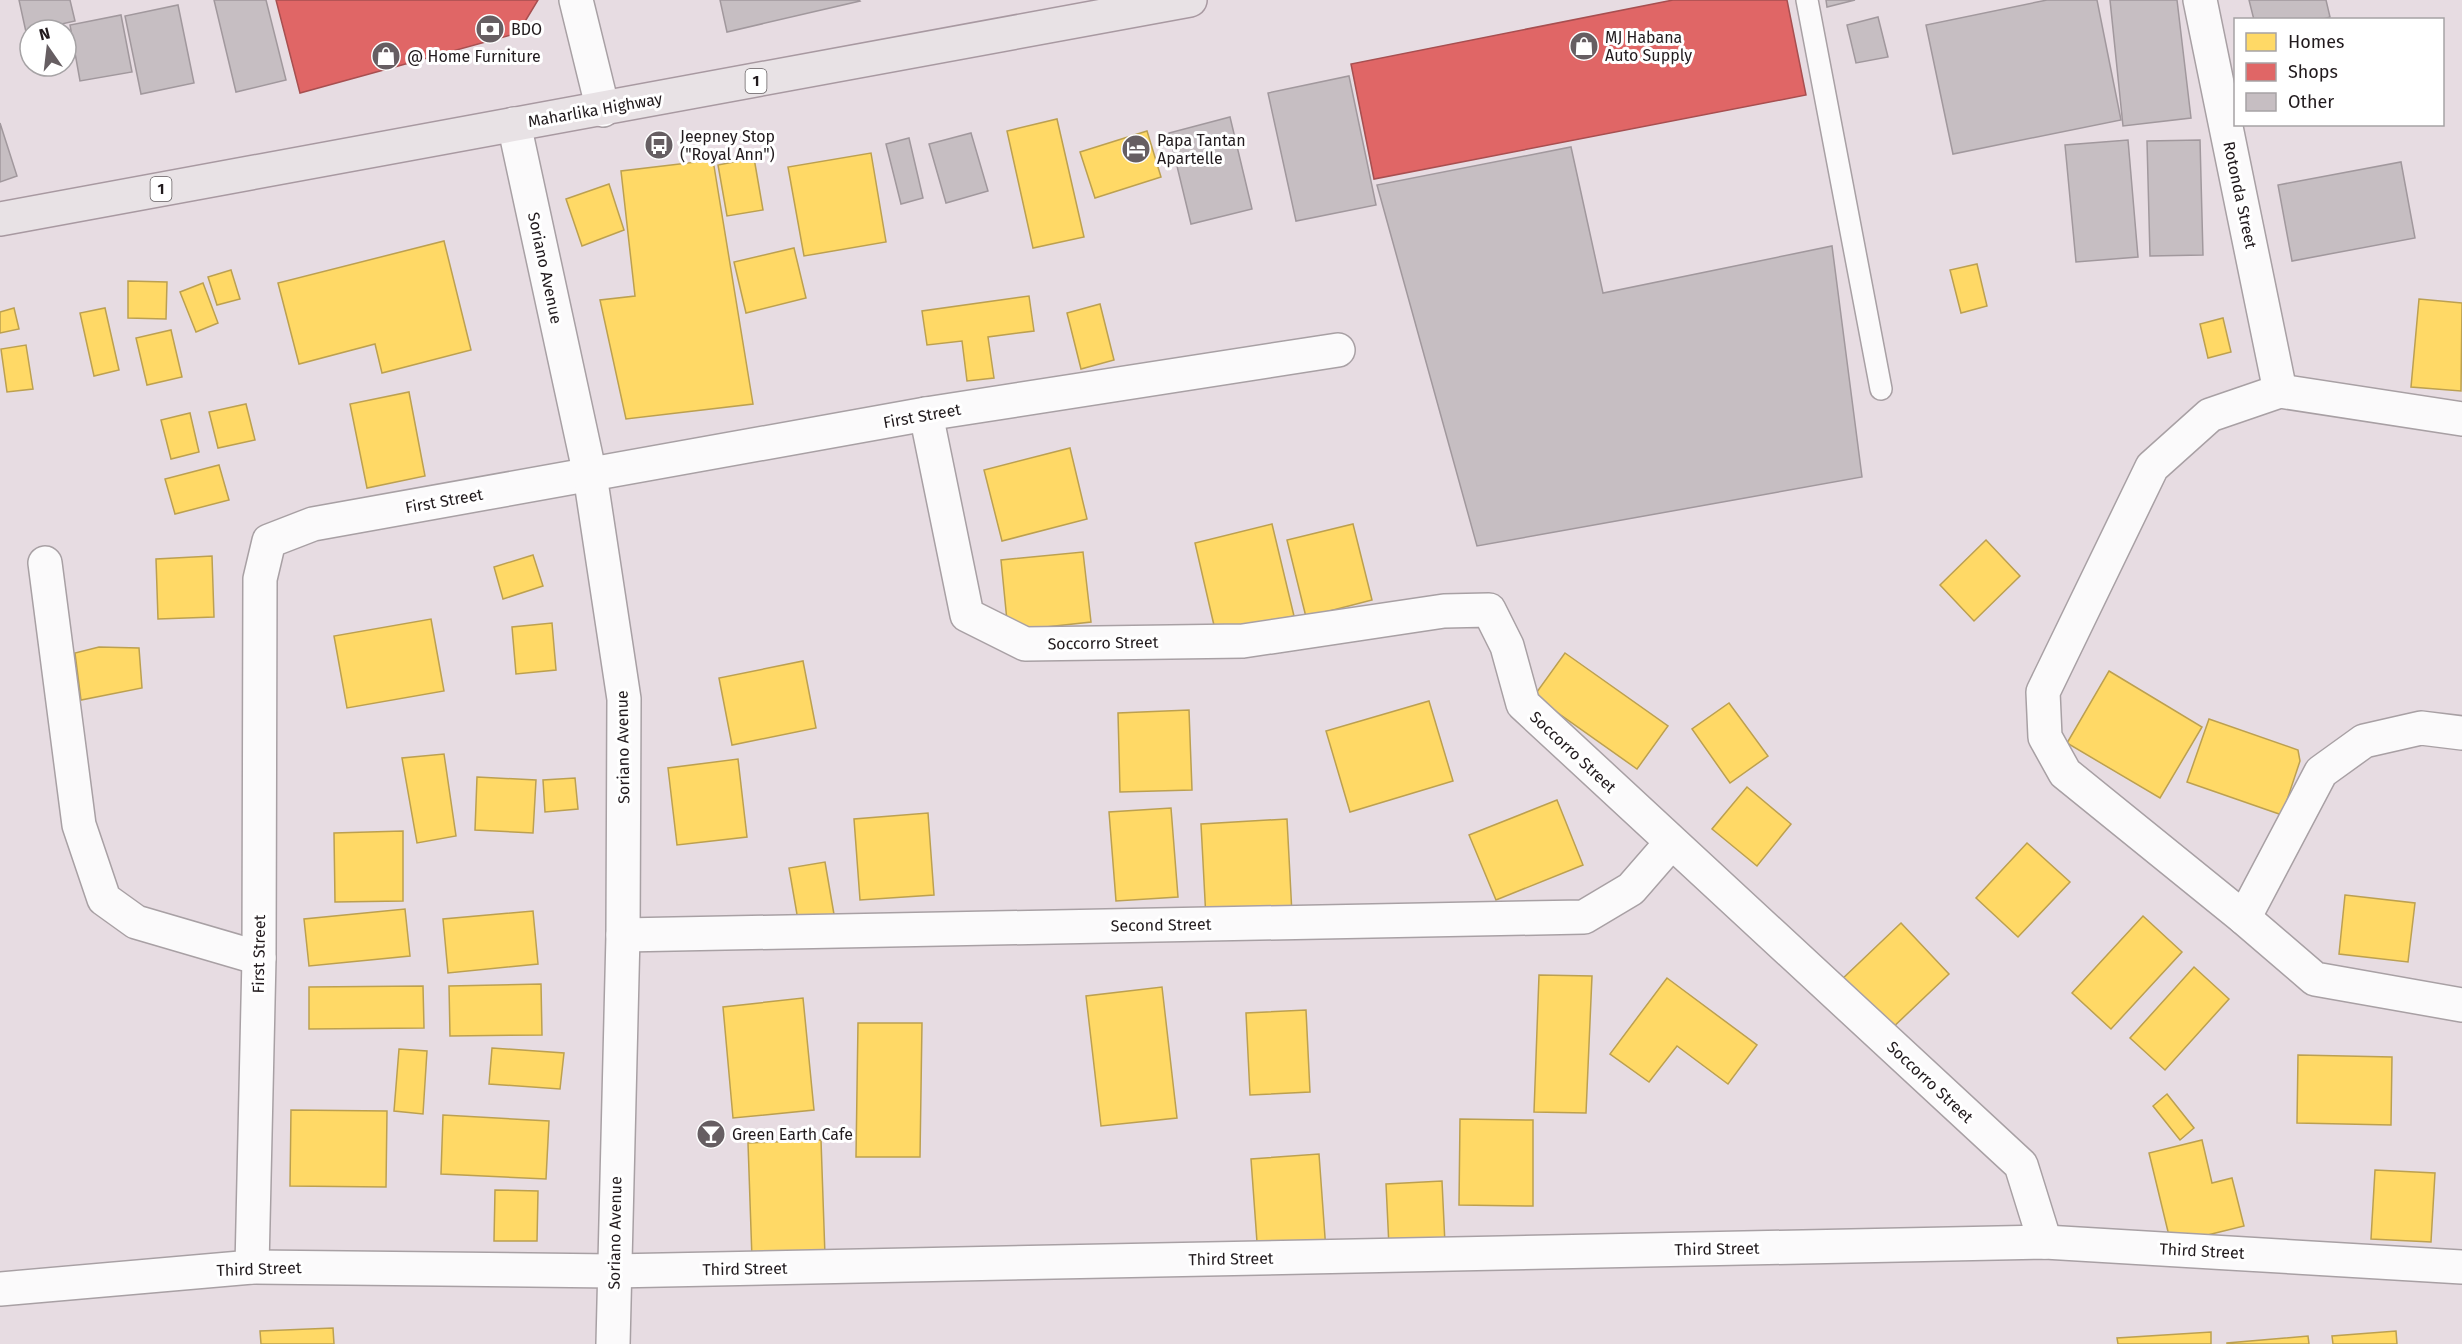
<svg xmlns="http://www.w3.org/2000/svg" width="2462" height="1344" font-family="'Fira Sans',sans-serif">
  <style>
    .homes { fill: #ffd966; stroke: #bca050; stroke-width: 1.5 }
    .shops { fill: #e06666; stroke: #a74f50; stroke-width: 1.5 }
    .building { fill: #c6bec2; stroke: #a1989d; stroke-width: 1.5 }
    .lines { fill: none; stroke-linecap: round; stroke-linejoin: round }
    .service-casing { stroke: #a8a0a4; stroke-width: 24 }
    .minor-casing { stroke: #a8a0a4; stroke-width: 36 }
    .tertiary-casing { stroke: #a8a0a4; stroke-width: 36 }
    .primary-casing { stroke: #a899a1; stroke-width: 36 }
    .service { stroke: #fbfafb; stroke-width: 21 }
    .minor { stroke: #fbfafb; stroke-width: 33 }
    .tertiary { stroke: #fbfafb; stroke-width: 33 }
    .primary { stroke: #e8e2e5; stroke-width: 33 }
    .labels { text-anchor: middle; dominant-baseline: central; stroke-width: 6; stroke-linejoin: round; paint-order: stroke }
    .shield { fill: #fff; stroke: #645f61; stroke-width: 1.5 }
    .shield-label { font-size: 15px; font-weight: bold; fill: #211a1d }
    .poi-label { font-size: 16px; fill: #211a1d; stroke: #fff; text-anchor: start }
    .street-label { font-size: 16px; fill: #211a1d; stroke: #fff }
  </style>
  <rect width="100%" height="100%" fill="#e7dce2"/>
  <g class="homes">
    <path d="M 1057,119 L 1084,237 L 1033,248 L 1007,131 Z"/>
    <path d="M 1147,131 L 1161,177 L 1095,198 L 1080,152 Z"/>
    <path d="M 871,153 L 886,242 L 804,256 L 788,167 Z"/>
    <path d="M 754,158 L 763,210 L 727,216 L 718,165 Z"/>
    <path d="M 713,160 L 753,404 L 626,419 L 600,300 L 635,296 L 621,171 Z"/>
    <path d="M 609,184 L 624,230 L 582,246 L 566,199 Z"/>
    <path d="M 444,241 L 471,350 L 382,373 L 375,344 L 299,364 L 278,283 Z"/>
    <path d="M 794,248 L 806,298 L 746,313 L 734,262 Z"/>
    <path d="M 1977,264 L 1987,306 L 1961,313 L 1950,270 Z"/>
    <path d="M 231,270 L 240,299 L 217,305 L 208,277 Z"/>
    <path d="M 128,281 L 167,282 L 166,319 L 128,318 Z"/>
    <path d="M 203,283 L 218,323 L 196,332 L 180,292 Z"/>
    <path d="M 1029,296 L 1034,331 L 988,337 L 994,378 L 967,381 L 962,341 L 927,345 L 922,311 Z"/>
    <path d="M 2419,299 L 2462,303 L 2461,391 L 2411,387 Z"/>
    <path d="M 1100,304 L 1114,360 L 1081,369 L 1067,313 Z"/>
    <path d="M 14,308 L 19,329 L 0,333 L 0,312 Z"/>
    <path d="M 105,308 L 119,370 L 94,376 L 80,313 Z"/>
    <path d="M 2223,318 L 2231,352 L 2208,358 L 2200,324 Z"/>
    <path d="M 171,330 L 182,377 L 147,385 L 136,338 Z"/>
    <path d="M 26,345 L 33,389 L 7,392 L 1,349 Z"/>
    <path d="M 409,392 L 425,476 L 367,488 L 350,404 Z"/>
    <path d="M 246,404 L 255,440 L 218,448 L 209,412 Z"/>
    <path d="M 190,413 L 199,452 L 171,459 L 161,420 Z"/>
    <path d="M 1070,448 L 1087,519 L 1002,541 L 984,470 Z"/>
    <path d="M 219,465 L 229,500 L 175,514 L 165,479 Z"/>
    <path d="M 1272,524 L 1294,616 L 1216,634 L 1195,543 Z"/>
    <path d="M 1353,524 L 1372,600 L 1306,617 L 1287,540 Z"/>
    <path d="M 1986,540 L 2020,576 L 1974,621 L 1940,585 Z"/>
    <path d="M 1083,552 L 1091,622 L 1008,631 L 1001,560 Z"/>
    <path d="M 533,555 L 543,586 L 503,599 L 494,567 Z"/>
    <path d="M 212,556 L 214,617 L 158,619 L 156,559 Z"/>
    <path d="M 431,619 L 444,691 L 347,708 L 334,636 Z"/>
    <path d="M 552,623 L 556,670 L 516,674 L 512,627 Z"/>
    <path d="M 99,647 L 139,648 L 142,688 L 81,700 L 75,653 Z"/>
    <path d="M 1565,653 L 1668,726 L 1637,769 L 1534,696 Z"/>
    <path d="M 803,661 L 816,728 L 732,745 L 719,678 Z"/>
    <path d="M 2109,671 L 2202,727 L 2160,798 L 2067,743 Z"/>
    <path d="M 1429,701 L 1453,781 L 1350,812 L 1326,731 Z"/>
    <path d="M 1729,703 L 1768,756 L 1730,783 L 1692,729 Z"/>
    <path d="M 1189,710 L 1192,790 L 1120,792 L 1118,713 Z"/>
    <path d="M 2209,719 L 2298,750 L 2300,761 L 2282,815 L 2187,782 Z"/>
    <path d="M 444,754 L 456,836 L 417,843 L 402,758 Z"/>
    <path d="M 738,759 L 747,837 L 677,845 L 668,768 Z"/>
    <path d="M 477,777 L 536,780 L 533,833 L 475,830 Z"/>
    <path d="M 575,778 L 578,809 L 545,812 L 543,780 Z"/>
    <path d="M 1747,787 L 1791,824 L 1757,866 L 1712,829 Z"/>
    <path d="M 1557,800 L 1583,865 L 1496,900 L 1469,835 Z"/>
    <path d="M 1171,808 L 1178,897 L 1116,901 L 1109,812 Z"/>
    <path d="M 928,813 L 934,895 L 860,900 L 854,819 Z"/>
    <path d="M 1287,819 L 1292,914 L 1206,919 L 1201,824 Z"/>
    <path d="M 403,831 L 403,901 L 335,902 L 334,833 Z"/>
    <path d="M 2027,843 L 2070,882 L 2018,937 L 1976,898 Z"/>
    <path d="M 825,862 L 836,926 L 800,932 L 789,868 Z"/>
    <path d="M 2345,895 L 2415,903 L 2408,962 L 2339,954 Z"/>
    <path d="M 405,909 L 410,956 L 309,966 L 304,919 Z"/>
    <path d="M 533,911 L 538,964 L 448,973 L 443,919 Z"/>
    <path d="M 2143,916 L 2182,952 L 2111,1029 L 2072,993 Z"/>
    <path d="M 1901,923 L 1949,974 L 1887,1033 L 1839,982 Z"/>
    <path d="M 2194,967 L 2229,999 L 2165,1070 L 2130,1038 Z"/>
    <path d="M 1539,975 L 1592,976 L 1586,1113 L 1534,1112 Z"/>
    <path d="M 1667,978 L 1757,1045 L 1728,1084 L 1677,1046 L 1649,1082 L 1610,1054 Z"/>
    <path d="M 541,984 L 542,1035 L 450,1036 L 449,986 Z"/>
    <path d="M 423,986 L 424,1028 L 309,1029 L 309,987 Z"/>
    <path d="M 1162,987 L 1177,1118 L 1101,1126 L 1086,996 Z"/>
    <path d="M 803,998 L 814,1110 L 733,1118 L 723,1007 Z"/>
    <path d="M 1306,1010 L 1310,1092 L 1250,1095 L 1246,1013 Z"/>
    <path d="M 858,1023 L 922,1023 L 920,1157 L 856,1157 Z"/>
    <path d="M 492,1048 L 564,1053 L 560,1089 L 489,1084 Z"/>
    <path d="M 399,1049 L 427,1051 L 423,1114 L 394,1111 Z"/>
    <path d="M 2298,1055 L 2392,1057 L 2391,1125 L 2297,1123 Z"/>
    <path d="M 2167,1094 L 2194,1128 L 2180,1140 L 2153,1106 Z"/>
    <path d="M 291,1110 L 387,1111 L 386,1187 L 290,1186 Z"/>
    <path d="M 443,1115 L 549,1121 L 546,1179 L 441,1174 Z"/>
    <path d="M 1460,1119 L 1533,1120 L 1533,1206 L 1459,1205 Z"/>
    <path d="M 821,1140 L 825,1256 L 752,1259 L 748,1143 Z"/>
    <path d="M 2202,1140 L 2212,1183 L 2232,1178 L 2244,1226 L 2171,1244 L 2149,1153 Z"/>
    <path d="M 1319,1154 L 1326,1251 L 1258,1256 L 1251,1159 Z"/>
    <path d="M 2375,1170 L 2435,1173 L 2431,1242 L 2371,1239 Z"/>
    <path d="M 1442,1181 L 1445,1244 L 1389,1247 L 1386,1184 Z"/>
    <path d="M 495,1190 L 538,1191 L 537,1241 L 494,1241 Z"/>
    <path d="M 333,1328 L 334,1344 L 261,1344 L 260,1331 Z"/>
    <path d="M 2396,1331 L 2397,1344 L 2333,1344 L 2332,1336 Z"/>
    <path d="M 2211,1332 L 2211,1344 L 2118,1344 L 2117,1338 Z"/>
    <path d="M 2308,1336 L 2309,1344 L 2227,1344 L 2227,1343 Z"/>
  </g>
  <g class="shops">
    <path d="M 276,0 L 538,0 L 518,33 L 300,93 Z"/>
    <path d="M 1673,0 L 1787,0 L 1806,95 L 1374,179 L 1351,64 Z"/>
  </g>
  <g class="building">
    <path d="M 19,0 L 70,0 L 75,21 L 26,32 Z"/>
    <path d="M 214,0 L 266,0 L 286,80 L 236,92 Z"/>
    <path d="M 720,0 L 859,0 L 860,1 L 727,32 Z"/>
    <path d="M 1826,0 L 1855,0 L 1827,7 Z"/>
    <path d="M 2047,0 L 2097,0 L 2121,120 L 1953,154 L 1926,25 Z"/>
    <path d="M 2110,0 L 2177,0 L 2191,118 L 2123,126 Z"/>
    <path d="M 2249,0 L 2326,0 L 2330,17 L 2320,20 L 2254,20 Z"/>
    <path d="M 178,5 L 194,83 L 141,94 L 125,16 Z"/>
    <path d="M 121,15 L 132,72 L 80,81 L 70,25 Z"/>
    <path d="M 1878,17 L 1888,57 L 1856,63 L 1847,25 Z"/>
    <path d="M 1349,76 L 1376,205 L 1296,221 L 1268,93 Z"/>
    <path d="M 1230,117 L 1252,209 L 1191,224 L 1169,133 Z"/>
    <path d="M 0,123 L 17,176 L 0,182 Z"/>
    <path d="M 971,133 L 988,191 L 946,203 L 929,144 Z"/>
    <path d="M 909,138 L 923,198 L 901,204 L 886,144 Z"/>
    <path d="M 2128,140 L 2138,257 L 2076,262 L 2065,145 Z"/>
    <path d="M 2200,140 L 2203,255 L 2150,256 L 2147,141 Z"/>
    <path d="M 1571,147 L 1603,293 L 1832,246 L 1862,477 L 1477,546 L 1377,185 Z"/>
    <path d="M 2401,162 L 2415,238 L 2292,261 L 2278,185 Z"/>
  </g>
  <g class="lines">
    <g class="service-casing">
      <path id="service" d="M 1807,0 L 1881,389"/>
    </g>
    <g class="minor-casing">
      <g id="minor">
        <path d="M 576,0 L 603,110"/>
        <path d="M 2200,0 L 2280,391"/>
        <path d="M 926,414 L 967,615 L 1025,644 L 1243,641 L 1444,611 L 1489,610 L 1507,646 L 1523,704 L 2021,1165 L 2045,1242"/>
        <path d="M 2462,419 L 2280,391 L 2210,415 L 2152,467 L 2043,692 L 2045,737 L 2065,773 L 2244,918 L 2315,979 L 2462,1005"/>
        <path d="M 45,563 L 79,825 L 104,899 L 136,922 L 259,958"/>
        <path d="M 2244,918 L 2321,772 L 2364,741 L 2421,728 L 2462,733"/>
        <path d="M 623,935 L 1584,917 L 1631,889 L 1671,843"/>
        <path d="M 252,1267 L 259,958 L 260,579 L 269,541 L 313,524 L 926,414 L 1338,350"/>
        <path d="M 0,1289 L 252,1267 L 613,1271 L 2045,1242 L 2462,1267"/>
      </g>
    </g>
    <g class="tertiary-casing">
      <path id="tertiary" d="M 514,124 L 590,475 L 624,699 L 623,935 L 613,1344"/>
    </g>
    <g class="primary-casing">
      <path id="primary" d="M 0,219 L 1190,0"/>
    </g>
    <use href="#service" class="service"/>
    <use href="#minor" class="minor"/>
    <use href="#tertiary" class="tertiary"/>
    <use href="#primary" class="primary"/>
  </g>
  <defs>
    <g id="bank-disc" transform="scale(1.5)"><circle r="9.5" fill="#665e62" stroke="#fff"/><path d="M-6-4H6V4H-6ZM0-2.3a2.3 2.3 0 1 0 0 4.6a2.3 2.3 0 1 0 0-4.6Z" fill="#fff"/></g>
    <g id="shop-disc" transform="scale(1.5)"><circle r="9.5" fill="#665e62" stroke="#fff"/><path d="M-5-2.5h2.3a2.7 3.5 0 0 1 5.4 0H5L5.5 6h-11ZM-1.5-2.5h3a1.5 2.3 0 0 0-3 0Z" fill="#fff"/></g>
    <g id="bus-disc" transform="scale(1.5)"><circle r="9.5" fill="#665e62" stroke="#fff"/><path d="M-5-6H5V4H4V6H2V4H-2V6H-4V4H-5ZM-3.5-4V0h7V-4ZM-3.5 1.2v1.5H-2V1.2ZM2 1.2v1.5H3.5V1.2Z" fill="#fff"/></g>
    <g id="hotel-disc" transform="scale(1.5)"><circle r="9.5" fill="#665e62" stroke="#fff"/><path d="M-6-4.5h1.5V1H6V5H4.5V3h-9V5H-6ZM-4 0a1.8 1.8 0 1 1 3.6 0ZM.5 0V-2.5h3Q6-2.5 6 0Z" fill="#fff"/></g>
    <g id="bar-disc" transform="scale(1.5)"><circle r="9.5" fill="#665e62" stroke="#fff"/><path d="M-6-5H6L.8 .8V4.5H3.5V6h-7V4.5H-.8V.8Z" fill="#fff"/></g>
  </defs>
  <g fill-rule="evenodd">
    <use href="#bank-disc" x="490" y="29"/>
    <use href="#shop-disc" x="1584" y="46"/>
    <use href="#shop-disc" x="386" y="56"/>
    <use href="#bus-disc" x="659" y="145"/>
    <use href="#hotel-disc" x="1136" y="149"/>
    <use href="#bar-disc" x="711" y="1134"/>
  </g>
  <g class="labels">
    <g class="shield">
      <rect x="745.5" y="69" width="21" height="24" rx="4.5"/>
      <rect x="150.5" y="177" width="21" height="24" rx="4.5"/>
    </g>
    <g class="shield-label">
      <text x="756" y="81">1</text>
      <text x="161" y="189">1</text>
    </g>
    <g class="poi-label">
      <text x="511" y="29">BDO</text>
      <text x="1605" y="37">MJ Habana<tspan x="1605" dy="18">Auto Supply</tspan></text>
      <text x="407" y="56">@ Home Furniture</text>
      <text x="680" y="136">Jeepney Stop<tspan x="680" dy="18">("Royal Ann")</tspan></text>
      <text x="1157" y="140">Papa Tantan<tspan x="1157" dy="18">Apartelle</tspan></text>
      <text x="732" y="1134">Green Earth Cafe</text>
    </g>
    <g class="street-label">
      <text transform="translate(595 110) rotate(-10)">Maharlika Highway</text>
      <text transform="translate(2240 195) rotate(78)">Rotonda Street</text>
      <text transform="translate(545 268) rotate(78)">Soriano Avenue</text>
      <text transform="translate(922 416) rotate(-10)">First Street</text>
      <text transform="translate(444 501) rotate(-10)">First Street</text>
      <text transform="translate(1103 643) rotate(-1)">Soccorro Street</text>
      <text transform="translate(623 747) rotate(-91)">Soriano Avenue</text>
      <text transform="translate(1573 752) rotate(43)">Soccorro Street</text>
      <text transform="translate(1161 925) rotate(-1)">Second Street</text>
      <text transform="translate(259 954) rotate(-89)">First Street</text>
      <text transform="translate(1930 1082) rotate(43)">Soccorro Street</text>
      <text transform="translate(615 1233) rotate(-89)">Soriano Avenue</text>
      <text transform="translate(1717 1249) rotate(-1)">Third Street</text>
      <text transform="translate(2202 1251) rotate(3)">Third Street</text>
      <text transform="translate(1231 1259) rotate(-1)">Third Street</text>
      <text transform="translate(259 1269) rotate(-2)">Third Street</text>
      <text transform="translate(745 1269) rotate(-1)">Third Street</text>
    </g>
  </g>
  <rect x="2234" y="18" width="210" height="108" fill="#ffffff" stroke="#a6a3a5" stroke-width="1.5"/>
  <rect x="2246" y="33" width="30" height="18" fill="#ffd966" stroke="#a6a3a5" stroke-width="1.5"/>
  <text x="2288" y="48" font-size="18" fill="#211a1d">Homes</text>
  <rect x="2246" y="63" width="30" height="18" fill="#e06666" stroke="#a6a3a5" stroke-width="1.5"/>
  <text x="2288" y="78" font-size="18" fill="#211a1d">Shops</text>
  <rect x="2246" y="93" width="30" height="18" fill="#c6bec2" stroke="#a6a3a5" stroke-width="1.5"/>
  <text x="2288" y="108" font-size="18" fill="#211a1d">Other</text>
  <g transform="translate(48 48) rotate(346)"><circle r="28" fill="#ffffff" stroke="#a6a3a5" stroke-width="1.5"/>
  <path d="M0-4.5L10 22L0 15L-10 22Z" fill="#665e62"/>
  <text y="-9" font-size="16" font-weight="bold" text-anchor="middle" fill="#211a1d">N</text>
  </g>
</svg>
